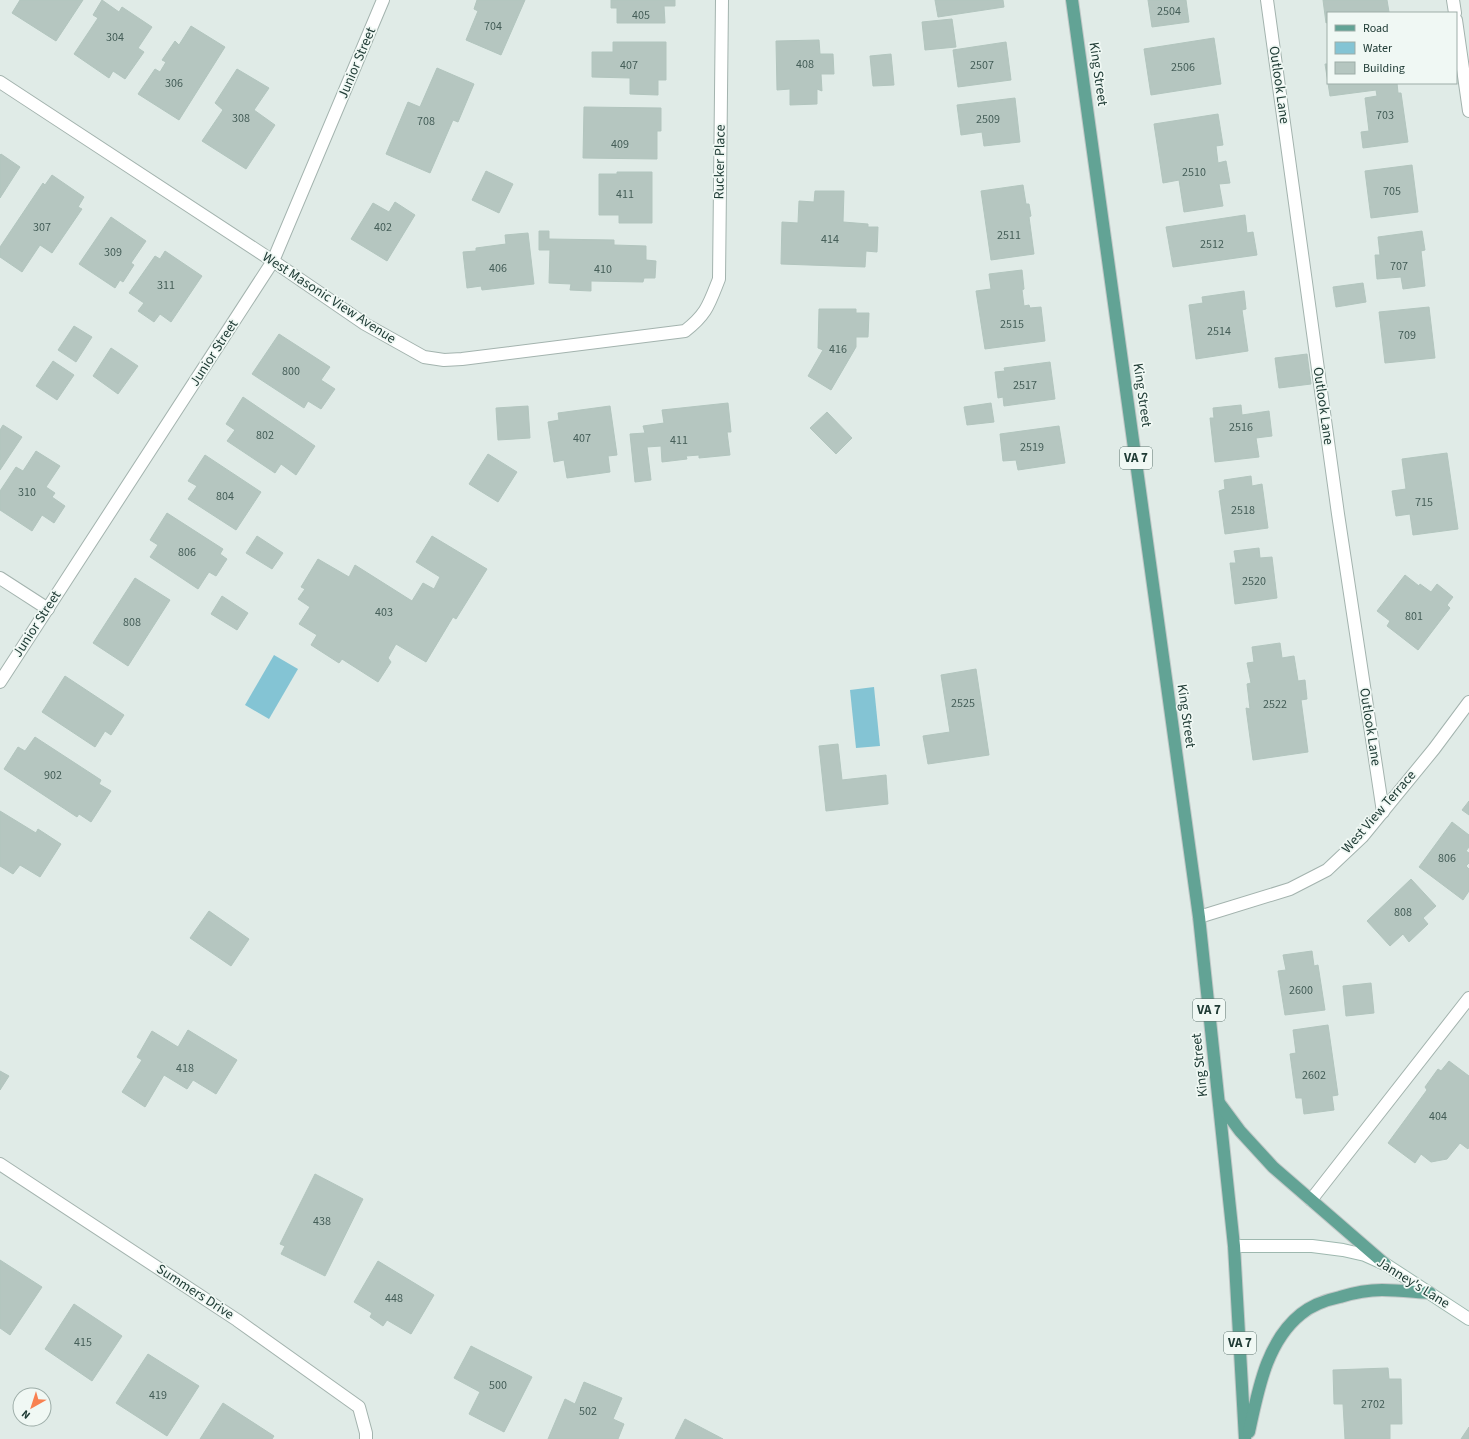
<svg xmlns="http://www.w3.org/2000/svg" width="1469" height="1439" font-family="'Source Sans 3',sans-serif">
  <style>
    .water { fill: #84c4d4 }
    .building { fill: #b5c6c0; stroke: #b2c5be }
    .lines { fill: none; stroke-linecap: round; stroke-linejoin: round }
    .service-casing { stroke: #a3b3ae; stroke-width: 14 }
    .minor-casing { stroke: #a3b3ae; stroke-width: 14 }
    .secondary-casing { stroke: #9eb8af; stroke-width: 14 }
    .primary-casing { stroke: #c1c8c7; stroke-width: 14 }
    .service { stroke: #fff; stroke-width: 12 }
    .minor { stroke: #fff; stroke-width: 12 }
    .secondary { stroke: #fff; stroke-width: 12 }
    .primary { stroke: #62a395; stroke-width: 12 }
    .labels { text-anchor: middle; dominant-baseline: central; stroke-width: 3.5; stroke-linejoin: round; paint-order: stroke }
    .number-label { font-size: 12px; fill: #455e58 }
    .shield { fill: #f0f8f4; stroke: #5e746f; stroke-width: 1 }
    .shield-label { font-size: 13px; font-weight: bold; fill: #203c36 }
    .street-label { font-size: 14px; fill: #203c36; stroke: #f0f8f4 }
  </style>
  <rect width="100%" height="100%" fill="#e0ebe7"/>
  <g class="water">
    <path d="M 274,655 L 298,669 L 269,719 L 245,705 Z"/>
    <path d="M 874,687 L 880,746 L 856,748 L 850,690 Z"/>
  </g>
  <g class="building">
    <path d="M 20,0 L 83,0 L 56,41 L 12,13 Z"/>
    <path d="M 102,0 L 119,12 L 122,7 L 152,27 L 138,48 L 144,52 L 125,79 L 113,71 L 109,78 L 74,54 L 98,18 L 93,15 Z"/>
    <path d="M 477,0 L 525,0 L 501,55 L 466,40 L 478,11 L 474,9 Z"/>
    <path d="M 611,0 L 675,0 L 675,6 L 664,6 L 665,23 L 617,23 L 617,8 L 611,8 Z"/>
    <path d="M 935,0 L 1003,0 L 1004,7 L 938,17 Z"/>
    <path d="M 1148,0 L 1186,0 L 1189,22 L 1152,27 Z"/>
    <path d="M 1323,0 L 1387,0 L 1389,12 L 1328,13 L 1328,22 L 1326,23 Z"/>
    <path d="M 952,19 L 956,47 L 925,50 L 922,22 Z"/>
    <path d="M 191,26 L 225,47 L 179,120 L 138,94 L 155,69 L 160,72 L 166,62 L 162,60 L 175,41 L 179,45 Z"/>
    <path d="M 1214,38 L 1221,84 L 1151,95 L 1144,49 Z"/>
    <path d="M 819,40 L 820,54 L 833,54 L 834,74 L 821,74 L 822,91 L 817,89 L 817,104 L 790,105 L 790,89 L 777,90 L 776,41 Z"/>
    <path d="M 613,42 L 666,42 L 666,80 L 658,80 L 658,95 L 630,94 L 630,78 L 592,77 L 592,52 L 613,52 Z"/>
    <path d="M 1006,42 L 1011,80 L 958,87 L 953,50 Z"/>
    <path d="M 891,54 L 894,85 L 873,86 L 870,56 Z"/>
    <path d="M 1325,64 L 1328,64 L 1328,83 L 1397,83 L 1398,93 L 1401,93 L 1408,142 L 1363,148 L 1361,132 L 1369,131 L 1365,98 L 1377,96 L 1376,90 L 1330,96 Z"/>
    <path d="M 437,68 L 474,84 L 458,122 L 453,120 L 430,173 L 386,154 L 408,102 L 420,107 Z"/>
    <path d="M 237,69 L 269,88 L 254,110 L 275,125 L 246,169 L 202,141 L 223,110 L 215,103 Z"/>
    <path d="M 1015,98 L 1020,142 L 984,146 L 982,132 L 961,135 L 957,105 Z"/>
    <path d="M 584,107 L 661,108 L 661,131 L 657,131 L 657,159 L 583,158 Z"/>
    <path d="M 1218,114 L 1223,145 L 1216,146 L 1218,163 L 1226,161 L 1230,183 L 1219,184 L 1223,206 L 1184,212 L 1179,180 L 1163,183 L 1154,124 Z"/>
    <path d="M 1,154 L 20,167 L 0,198 L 0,155 Z"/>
    <path d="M 1412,165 L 1418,212 L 1371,218 L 1365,171 Z"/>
    <path d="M 486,171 L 513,184 L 499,213 L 472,200 Z"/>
    <path d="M 617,172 L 652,172 L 652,223 L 619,223 L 619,215 L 599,215 L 599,174 L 617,174 Z"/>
    <path d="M 52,175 L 84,197 L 78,207 L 82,209 L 52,253 L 40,245 L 22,272 L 0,257 L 0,247 L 43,183 L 45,185 Z"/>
    <path d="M 1023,185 L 1026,204 L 1029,204 L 1031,216 L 1029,217 L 1034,254 L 991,260 L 981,191 Z"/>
    <path d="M 815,191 L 844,191 L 843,222 L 868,224 L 868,227 L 878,227 L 877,252 L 866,251 L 865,267 L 781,264 L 782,222 L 798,223 L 799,201 L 814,202 Z"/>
    <path d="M 395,202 L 415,215 L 387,261 L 351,239 L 373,203 L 389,212 Z"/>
    <path d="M 1245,215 L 1247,233 L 1253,232 L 1257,255 L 1173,267 L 1166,227 Z"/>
    <path d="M 111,217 L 146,241 L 131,263 L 134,265 L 123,282 L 120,280 L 115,288 L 79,264 Z"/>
    <path d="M 539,231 L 549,231 L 549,239 L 614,240 L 614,245 L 646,246 L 646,260 L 656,261 L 655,278 L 644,278 L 643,282 L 591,281 L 591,291 L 570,290 L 571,284 L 549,283 L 550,250 L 539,250 Z"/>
    <path d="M 1422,231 L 1425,250 L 1421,251 L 1425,286 L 1403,289 L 1401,277 L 1377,279 L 1375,255 L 1380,255 L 1378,237 Z"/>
    <path d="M 528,233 L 534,284 L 482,290 L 481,286 L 467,288 L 463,252 L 476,251 L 476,248 L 506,244 L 505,235 Z"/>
    <path d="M 165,251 L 202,276 L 171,322 L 160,314 L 154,322 L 138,311 L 144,303 L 129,293 L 155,256 L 160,259 Z"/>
    <path d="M 1022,270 L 1024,289 L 1022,290 L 1024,306 L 1029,305 L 1030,308 L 1041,307 L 1045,341 L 985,349 L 976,291 L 991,289 L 989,274 Z"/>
    <path d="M 1363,283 L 1366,302 L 1336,307 L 1333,287 Z"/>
    <path d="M 1244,291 L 1246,309 L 1242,310 L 1248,351 L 1196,359 L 1189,305 L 1203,303 L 1202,297 Z"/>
    <path d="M 1429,307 L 1435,358 L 1385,363 L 1379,312 Z"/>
    <path d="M 819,309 L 856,309 L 856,313 L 869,313 L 868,337 L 856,337 L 856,347 L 831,390 L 808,376 L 823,350 L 818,348 Z"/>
    <path d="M 74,326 L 92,337 L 76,362 L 58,350 Z"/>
    <path d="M 279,334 L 330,367 L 321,380 L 335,389 L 321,409 L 308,401 L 304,408 L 252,374 Z"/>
    <path d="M 111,348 L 138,366 L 118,394 L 93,376 Z"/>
    <path d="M 1307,354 L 1311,384 L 1279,388 L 1275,358 Z"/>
    <path d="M 53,361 L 74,375 L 57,400 L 36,386 Z"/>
    <path d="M 1050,362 L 1055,399 L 1004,406 L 1003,397 L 998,398 L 995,372 L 1005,371 L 1004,368 Z"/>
    <path d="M 243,397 L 315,446 L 296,475 L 281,464 L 275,473 L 227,441 L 235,430 L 226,424 Z"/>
    <path d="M 728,403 L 731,432 L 727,432 L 730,455 L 699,458 L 699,455 L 686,456 L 687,459 L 662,462 L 661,446 L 647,447 L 651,480 L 635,482 L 630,434 L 645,433 L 643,426 L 664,423 L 662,410 Z"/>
    <path d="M 991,403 L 994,422 L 967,425 L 964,407 Z"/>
    <path d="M 1241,405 L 1242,415 L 1269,411 L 1272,436 L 1256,438 L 1259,457 L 1215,462 L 1210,418 L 1214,418 L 1213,408 Z"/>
    <path d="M 528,406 L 530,438 L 498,440 L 496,408 Z"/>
    <path d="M 610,406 L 617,455 L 608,456 L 610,472 L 567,478 L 564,460 L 554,462 L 548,422 L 559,420 L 558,413 Z"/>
    <path d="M 827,412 L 852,438 L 836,454 L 810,428 Z"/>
    <path d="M 3,425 L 22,437 L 0,470 L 0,430 Z"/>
    <path d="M 1059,426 L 1065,463 L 1018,470 L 1016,460 L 1003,461 L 1000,434 Z"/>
    <path d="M 36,451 L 60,466 L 46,487 L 55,493 L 52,497 L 65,506 L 54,523 L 42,515 L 32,531 L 0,510 L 0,491 L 16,467 L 23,471 Z"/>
    <path d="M 1447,453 L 1458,529 L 1413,535 L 1410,514 L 1396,516 L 1392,491 L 1406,489 L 1402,459 Z"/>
    <path d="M 488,454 L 517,472 L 498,502 L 469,484 Z"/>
    <path d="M 205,455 L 261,492 L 236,530 L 188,499 L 197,486 L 188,481 Z"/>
    <path d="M 1251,476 L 1252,486 L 1262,484 L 1268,528 L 1225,534 L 1219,491 L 1225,489 L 1224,480 Z"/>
    <path d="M 167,513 L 223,549 L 220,554 L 227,559 L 216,576 L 209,572 L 198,589 L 150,557 L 158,545 L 150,540 Z"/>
    <path d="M 257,536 L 283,553 L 272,569 L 246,553 Z"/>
    <path d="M 432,536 L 487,569 L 456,619 L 453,617 L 426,662 L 396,644 L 388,658 L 391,662 L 378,682 L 342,659 L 339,663 L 311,645 L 317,635 L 299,624 L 310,607 L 298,599 L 305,589 L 301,587 L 318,559 L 349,577 L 355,565 L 412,601 L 423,583 L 434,589 L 440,577 L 416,562 Z"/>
    <path d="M 1259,548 L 1260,558 L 1272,557 L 1277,598 L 1235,604 L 1230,563 L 1236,563 L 1234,551 Z"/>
    <path d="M 1405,575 L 1419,586 L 1420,584 L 1431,592 L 1437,584 L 1453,597 L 1447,605 L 1450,608 L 1418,650 L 1387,626 L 1390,621 L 1377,611 Z"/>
    <path d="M 135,578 L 170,600 L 128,666 L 93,643 Z"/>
    <path d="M 222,596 L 248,613 L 237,630 L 211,614 Z"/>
    <path d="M 1280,643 L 1282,658 L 1294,656 L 1298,681 L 1305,680 L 1307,699 L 1301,700 L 1308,752 L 1253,760 L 1246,708 L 1250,709 L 1247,684 L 1251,683 L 1247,663 L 1254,662 L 1252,647 Z"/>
    <path d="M 976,669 L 989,755 L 928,764 L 923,736 L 950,732 L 941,675 Z"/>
    <path d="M 65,676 L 124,715 L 111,735 L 105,731 L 95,747 L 42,712 Z"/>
    <path d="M 35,737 L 101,780 L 99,784 L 111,791 L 91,822 L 79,814 L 77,817 L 4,769 L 18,747 L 25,751 Z"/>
    <path d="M 838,744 L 842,780 L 886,775 L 888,804 L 826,811 L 819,746 Z"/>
    <path d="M 1469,801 L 1469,815 L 1462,810 Z"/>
    <path d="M 0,811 L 36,833 L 38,829 L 61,844 L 40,877 L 20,865 L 13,874 L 0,866 Z"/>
    <path d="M 1452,822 L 1469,835 L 1469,847 L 1466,851 L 1469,853 L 1469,863 L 1466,866 L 1469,869 L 1469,891 L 1463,900 L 1419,867 Z"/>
    <path d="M 1411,879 L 1436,906 L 1423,918 L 1428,924 L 1409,942 L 1403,934 L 1390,946 L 1367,921 Z"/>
    <path d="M 209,911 L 249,939 L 231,966 L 190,938 Z"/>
    <path d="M 1312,951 L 1314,966 L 1318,965 L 1325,1010 L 1285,1015 L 1278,971 L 1286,970 L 1283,955 Z"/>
    <path d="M 1371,983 L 1374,1013 L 1346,1016 L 1343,986 Z"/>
    <path d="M 1328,1025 L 1338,1095 L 1332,1096 L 1334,1110 L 1304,1114 L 1302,1098 L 1296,1098 L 1290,1054 L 1296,1053 L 1293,1030 Z"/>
    <path d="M 188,1030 L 237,1060 L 216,1094 L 193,1080 L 187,1089 L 164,1075 L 145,1107 L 122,1092 L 142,1060 L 137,1057 L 152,1031 L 178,1047 Z"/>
    <path d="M 1449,1061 L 1469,1076 L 1469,1147 L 1468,1149 L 1460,1143 L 1447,1159 L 1431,1162 L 1421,1154 L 1415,1163 L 1388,1143 L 1427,1090 L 1425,1087 L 1438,1069 L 1441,1071 Z"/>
    <path d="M 0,1071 L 9,1076 L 0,1090 Z"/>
    <path d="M 315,1174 L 363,1199 L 325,1276 L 281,1254 L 285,1246 L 280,1244 Z"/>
    <path d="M 0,1260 L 42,1287 L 10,1335 L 0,1328 Z"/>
    <path d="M 378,1261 L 434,1295 L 411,1334 L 387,1320 L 383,1326 L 370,1317 L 372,1313 L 354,1302 Z"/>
    <path d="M 74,1304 L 122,1336 L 92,1381 L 45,1349 Z"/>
    <path d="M 471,1346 L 532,1377 L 504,1432 L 469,1414 L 480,1392 L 454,1378 Z"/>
    <path d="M 148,1354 L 199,1386 L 167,1436 L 116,1403 Z"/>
    <path d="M 1388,1368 L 1389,1379 L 1401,1379 L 1402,1424 L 1390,1424 L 1390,1439 L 1345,1439 L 1343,1404 L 1334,1404 L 1333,1370 Z"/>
    <path d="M 584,1382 L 622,1398 L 613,1419 L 624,1424 L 618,1439 L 548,1439 L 565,1399 L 575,1404 Z"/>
    <path d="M 223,1403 L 274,1436 L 272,1439 L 200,1439 Z"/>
    <path d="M 685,1419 L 723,1439 L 675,1439 Z"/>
    <path d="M 1469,1427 L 1469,1439 L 1461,1439 Z"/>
  </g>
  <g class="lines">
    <g class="service-casing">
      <g id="service">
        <path d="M 1267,0 L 1338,514 L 1383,812"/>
        <path d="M 1311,1200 L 1469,998"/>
      </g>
    </g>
    <g class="minor-casing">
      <g id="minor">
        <path d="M 1453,0 L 1455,13"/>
        <path d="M 1456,20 L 1469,111"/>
        <path d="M 0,82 L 273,261 L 365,324 L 424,357 L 444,360 L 462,359 L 685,331 C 707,314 709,304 719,279 L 722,0"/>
        <path d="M 0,578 L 48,609"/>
        <path d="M 0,682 L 273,261 L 383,0"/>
        <path d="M 1199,917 L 1290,889 L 1327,870 L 1362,837 L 1434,749 L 1469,702"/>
        <path d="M 0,1164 L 237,1320 L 359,1407 L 366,1433 L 366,1439"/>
      </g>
    </g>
    <g class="secondary-casing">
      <path id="secondary" d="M 1234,1246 L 1312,1246 L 1343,1250 L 1365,1255 L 1385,1264 L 1469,1319"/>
    </g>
    <g class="primary-casing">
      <g id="primary">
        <path d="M 1072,0 L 1199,917 L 1234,1246 L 1245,1439"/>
        <path d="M 1220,1104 L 1240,1131 L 1273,1167 L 1385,1264"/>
        <path d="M 1249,1432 C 1258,1391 1266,1342 1301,1314 C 1312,1305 1326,1300 1340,1297 C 1353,1293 1368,1290 1382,1290 C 1398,1290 1414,1292 1430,1293"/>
      </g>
    </g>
    <use href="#service" class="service"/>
    <use href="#minor" class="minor"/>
    <use href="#secondary" class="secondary"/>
    <use href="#primary" class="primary"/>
  </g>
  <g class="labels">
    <g class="number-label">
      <text x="1169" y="11">2504</text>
      <text x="641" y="15">405</text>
      <text x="493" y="26">704</text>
      <text x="115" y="37">304</text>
      <text x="805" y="64">408</text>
      <text x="629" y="65">407</text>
      <text x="982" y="65">2507</text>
      <text x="1183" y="67">2506</text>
      <text x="174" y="83">306</text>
      <text x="1385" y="115">703</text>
      <text x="241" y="118">308</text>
      <text x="988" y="119">2509</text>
      <text x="426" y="121">708</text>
      <text x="620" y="144">409</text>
      <text x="1194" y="172">2510</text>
      <text x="1392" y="191">705</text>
      <text x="625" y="194">411</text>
      <text x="42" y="227">307</text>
      <text x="383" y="227">402</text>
      <text x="1009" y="235">2511</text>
      <text x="830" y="239">414</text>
      <text x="1212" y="244">2512</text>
      <text x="113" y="252">309</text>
      <text x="1399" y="266">707</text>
      <text x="498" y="268">406</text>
      <text x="603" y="269">410</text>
      <text x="166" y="285">311</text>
      <text x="1012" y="324">2515</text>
      <text x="1219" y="331">2514</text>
      <text x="1407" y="335">709</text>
      <text x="838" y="349">416</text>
      <text x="291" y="371">800</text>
      <text x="1025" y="385">2517</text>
      <text x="1241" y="427">2516</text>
      <text x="265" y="435">802</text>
      <text x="582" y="438">407</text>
      <text x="679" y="440">411</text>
      <text x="1032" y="447">2519</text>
      <text x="27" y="492">310</text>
      <text x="225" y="496">804</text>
      <text x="1424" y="502">715</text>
      <text x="1243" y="510">2518</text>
      <text x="187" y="552">806</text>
      <text x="1254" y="581">2520</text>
      <text x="384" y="612">403</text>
      <text x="1414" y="616">801</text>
      <text x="132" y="622">808</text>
      <text x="963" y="703">2525</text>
      <text x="1275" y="704">2522</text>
      <text x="53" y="775">902</text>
      <text x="1447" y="858">806</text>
      <text x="1403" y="912">808</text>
      <text x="1301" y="990">2600</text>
      <text x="185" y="1068">418</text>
      <text x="1314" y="1075">2602</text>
      <text x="1438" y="1116">404</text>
      <text x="322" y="1221">438</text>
      <text x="394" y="1298">448</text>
      <text x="83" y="1342">415</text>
      <text x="498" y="1385">500</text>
      <text x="158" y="1395">419</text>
      <text x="1373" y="1404">2702</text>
      <text x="588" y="1411">502</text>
    </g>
    <g class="shield">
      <rect x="1120" y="447" width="32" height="22" rx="3"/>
      <rect x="1193" y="999" width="32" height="22" rx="3"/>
      <rect x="1224" y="1332" width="32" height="22" rx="3"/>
    </g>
    <g class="shield-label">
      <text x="1136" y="458">VA 7</text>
      <text x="1209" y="1010">VA 7</text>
      <text x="1240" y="1343">VA 7</text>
    </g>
    <g class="street-label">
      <text transform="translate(357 63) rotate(-67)">Junior Street</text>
      <text transform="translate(1098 74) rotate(82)">King Street</text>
      <text transform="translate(1279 85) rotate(82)">Outlook Lane</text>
      <text transform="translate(720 162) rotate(-89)">Rucker Place</text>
      <text transform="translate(329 298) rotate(33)">West Masonic View Avenue</text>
      <text transform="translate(214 353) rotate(-57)">Junior Street</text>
      <text transform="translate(1142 395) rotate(82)">King Street</text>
      <text transform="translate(1323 406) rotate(82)">Outlook Lane</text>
      <text transform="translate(37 624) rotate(-57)">Junior Street</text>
      <text transform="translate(1186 716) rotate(82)">King Street</text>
      <text transform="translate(1370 727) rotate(81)">Outlook Lane</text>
      <text transform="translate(1379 812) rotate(-49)">West View Terrace</text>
      <text transform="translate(1200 1065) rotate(-96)">King Street</text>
      <text transform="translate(1413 1283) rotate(32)">Janney's Lane</text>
      <text transform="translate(195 1292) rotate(33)">Summers Drive</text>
    </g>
  </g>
  <rect x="1327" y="12" width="130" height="72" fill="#f0f8f4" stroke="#9dada8"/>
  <rect x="1335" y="25" width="20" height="6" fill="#62a395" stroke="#9dada8"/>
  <text x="1363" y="32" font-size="12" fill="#203c36">Road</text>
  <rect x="1335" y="42" width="20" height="12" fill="#84c4d4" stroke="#9dada8"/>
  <text x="1363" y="52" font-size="12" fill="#203c36">Water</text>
  <rect x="1335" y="62" width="20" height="12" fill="#b5c6c0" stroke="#9dada8"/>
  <text x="1363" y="72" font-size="12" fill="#203c36">Building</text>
  <g transform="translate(32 1407) rotate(219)"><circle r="19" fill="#f0f8f4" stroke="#9dada8"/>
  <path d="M0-3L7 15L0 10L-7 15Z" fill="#f88151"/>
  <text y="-6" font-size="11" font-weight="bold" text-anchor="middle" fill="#203c36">N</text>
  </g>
</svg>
